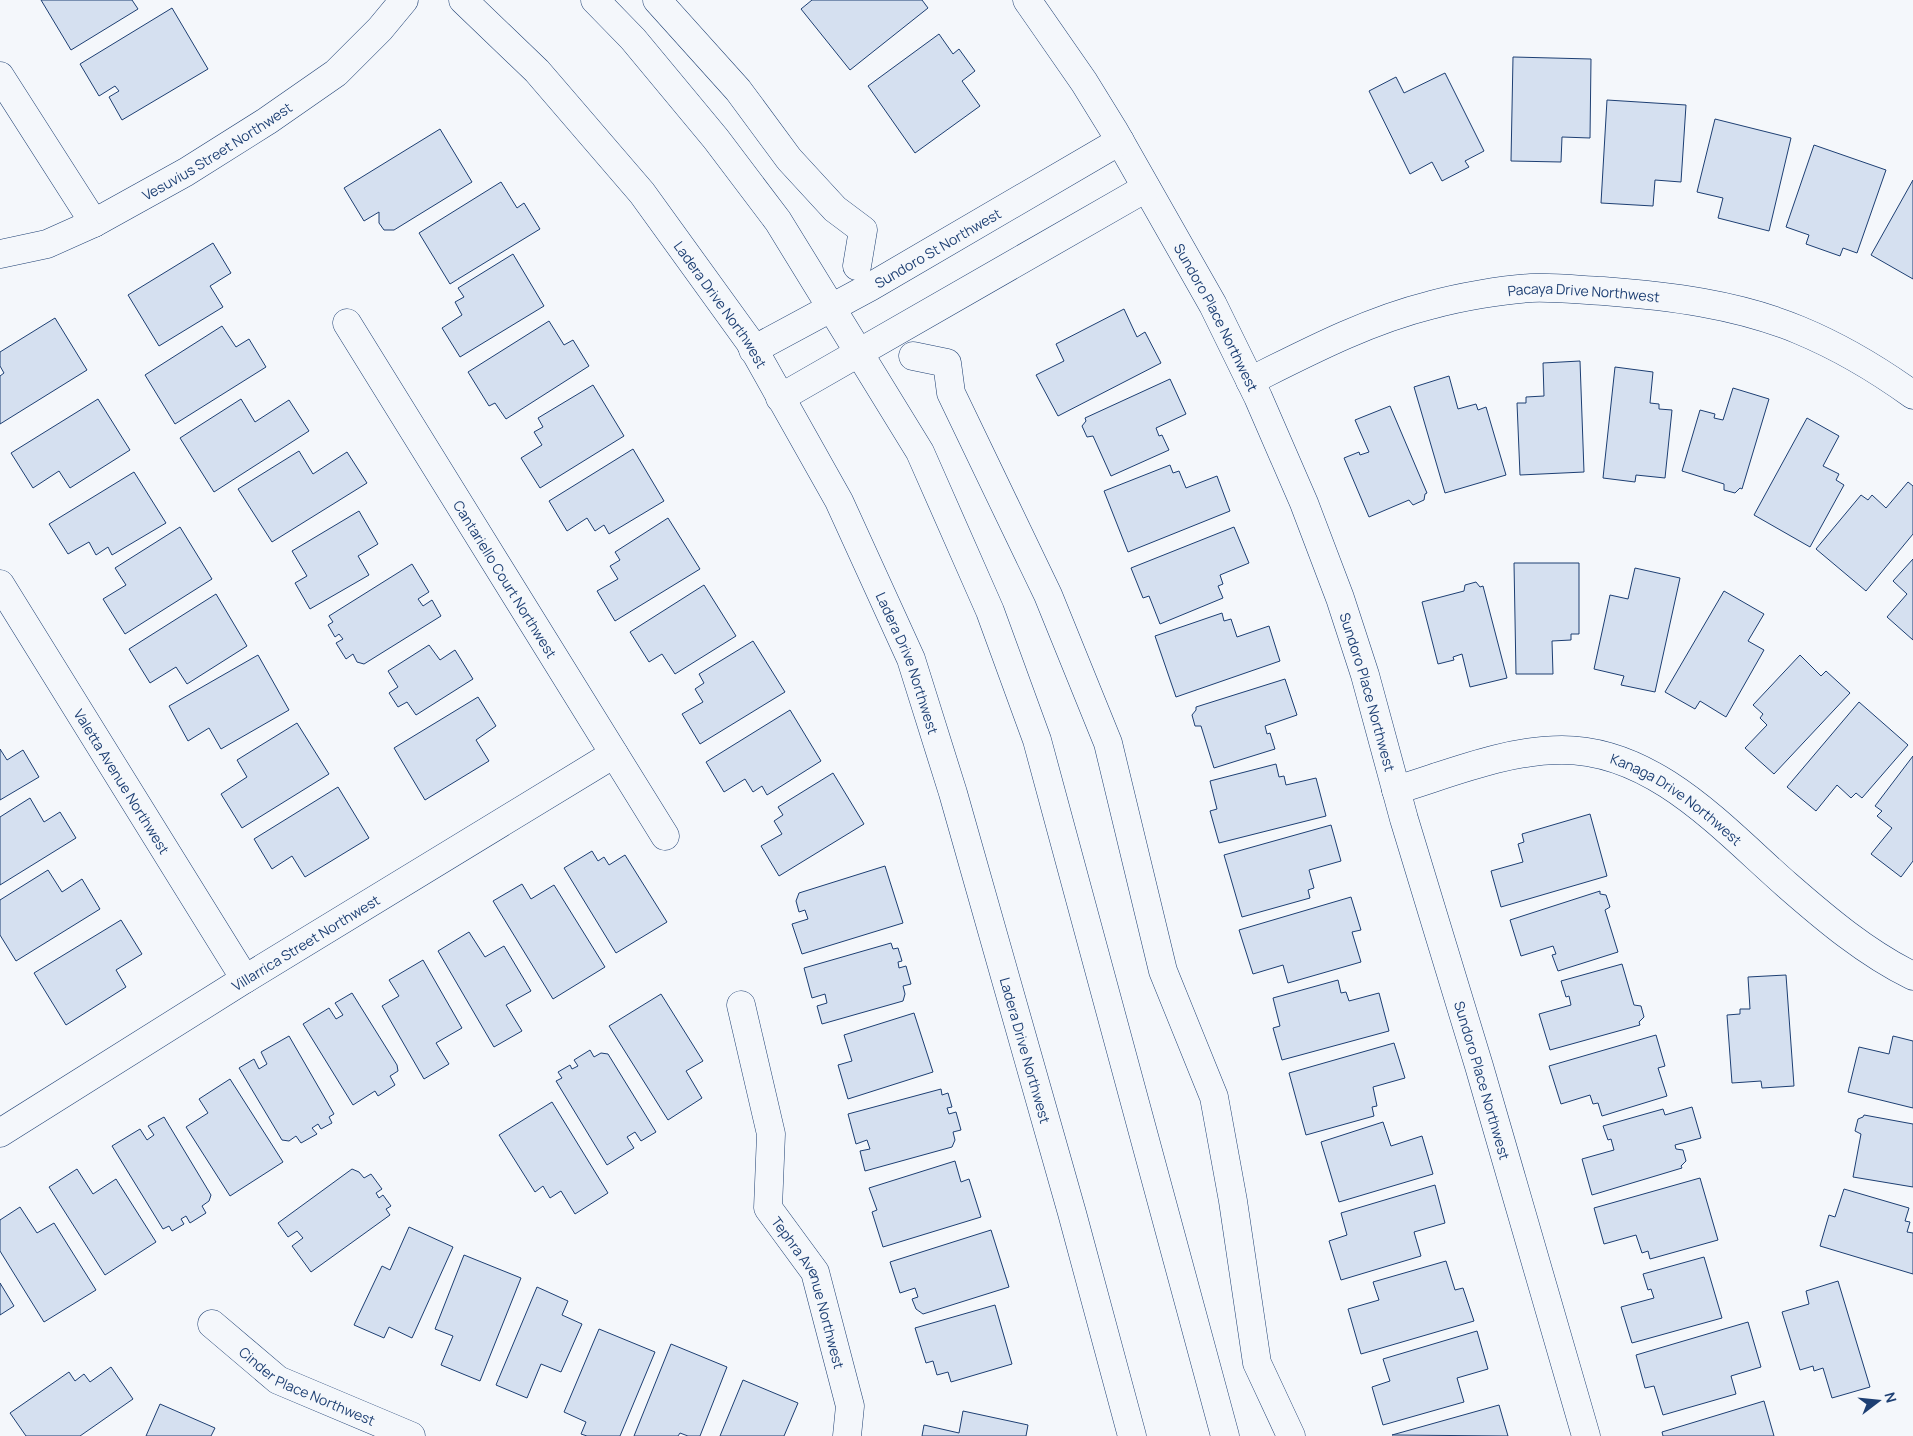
<svg xmlns="http://www.w3.org/2000/svg" width="1913" height="1436" font-family="Manrope,sans-serif">
  <style>
    .building { fill: #d5e0f0; stroke: #1d3f73 }
    .lines { fill: none; stroke-linecap: round; stroke-linejoin: round }
    .minor-casing { stroke: #1d3f73; stroke-width: 29 }
    .major-casing { stroke: #1d3f73; stroke-width: 29 }
    .minor { stroke: #f4f7fb; stroke-width: 28 }
    .major { stroke: #f4f7fb; stroke-width: 28 }
    .labels { text-anchor: middle; dominant-baseline: central; stroke-width: 4; stroke-linejoin: round; paint-order: stroke }
    .street-label { font-size: 14px; fill: #1d3f73; stroke: #f4f7fb }
  </style>
  <rect width="100%" height="100%" fill="#f4f7fb"/>
  <g class="building">
    <path d="M 41,0 L 132,0 L 138,9 L 71,50 Z"/>
    <path d="M 812,0 L 922,0 L 928,8 L 850,70 L 801,9 Z"/>
    <path d="M 172,8 L 208,69 L 122,120 L 109,97 L 119,91 L 115,86 L 99,96 L 80,64 Z"/>
    <path d="M 939,34 L 953,54 L 959,49 L 975,71 L 962,81 L 980,106 L 915,153 L 868,86 Z"/>
    <path d="M 1513,57 L 1591,59 L 1590,138 L 1562,137 L 1561,162 L 1511,161 Z"/>
    <path d="M 1445,73 L 1484,151 L 1465,161 L 1469,167 L 1442,181 L 1432,162 L 1410,174 L 1369,91 L 1396,77 L 1404,93 Z"/>
    <path d="M 1607,100 L 1686,105 L 1681,182 L 1655,180 L 1653,206 L 1601,203 Z"/>
    <path d="M 1715,119 L 1791,138 L 1769,231 L 1718,218 L 1723,198 L 1697,192 Z"/>
    <path d="M 440,129 L 472,182 L 394,230 L 384,230 L 379,223 L 379,212 L 364,221 L 344,188 Z"/>
    <path d="M 1814,145 L 1886,170 L 1857,253 L 1843,248 L 1840,256 L 1806,244 L 1809,235 L 1786,227 Z"/>
    <path d="M 1913,180 L 1913,279 L 1871,255 Z"/>
    <path d="M 501,182 L 517,208 L 524,203 L 540,229 L 450,284 L 419,233 Z"/>
    <path d="M 213,243 L 231,273 L 210,286 L 223,307 L 159,346 L 128,295 Z"/>
    <path d="M 513,254 L 544,306 L 460,357 L 442,328 L 462,315 L 455,302 L 464,297 L 458,288 Z"/>
    <path d="M 1124,309 L 1137,337 L 1145,332 L 1161,363 L 1058,416 L 1036,375 L 1064,361 L 1056,344 Z"/>
    <path d="M 55,318 L 87,370 L 0,424 L 0,376 L 4,373 L 0,366 L 0,352 Z"/>
    <path d="M 549,321 L 564,345 L 573,340 L 589,366 L 506,419 L 495,403 L 489,406 L 468,372 Z"/>
    <path d="M 222,326 L 236,347 L 249,339 L 266,367 L 175,424 L 145,375 Z"/>
    <path d="M 1580,361 L 1584,472 L 1520,475 L 1517,403 L 1526,403 L 1526,397 L 1544,396 L 1543,363 Z"/>
    <path d="M 1615,367 L 1653,372 L 1650,403 L 1659,404 L 1659,409 L 1672,410 L 1665,478 L 1636,475 L 1635,482 L 1603,478 Z"/>
    <path d="M 1449,376 L 1458,409 L 1476,404 L 1478,410 L 1486,407 L 1506,475 L 1445,493 L 1414,387 Z"/>
    <path d="M 1170,379 L 1186,414 L 1156,428 L 1159,436 L 1162,435 L 1169,450 L 1111,476 L 1093,436 L 1087,437 L 1082,426 L 1086,421 L 1085,418 Z"/>
    <path d="M 593,385 L 624,436 L 540,488 L 521,458 L 542,445 L 534,432 L 543,427 L 538,418 Z"/>
    <path d="M 1733,388 L 1769,399 L 1742,489 L 1740,488 L 1735,493 L 1724,490 L 1724,484 L 1682,471 L 1700,410 L 1715,414 L 1714,418 L 1723,420 Z"/>
    <path d="M 98,399 L 130,450 L 70,488 L 59,471 L 33,488 L 11,453 Z"/>
    <path d="M 241,399 L 255,422 L 289,400 L 309,431 L 214,492 L 180,438 Z"/>
    <path d="M 1390,406 L 1427,493 L 1425,494 L 1424,500 L 1413,505 L 1409,500 L 1369,517 L 1344,458 L 1359,452 L 1360,455 L 1369,452 L 1355,420 Z"/>
    <path d="M 1807,418 L 1839,436 L 1823,466 L 1839,474 L 1836,480 L 1844,485 L 1810,547 L 1754,515 Z"/>
    <path d="M 633,449 L 664,501 L 609,534 L 604,525 L 595,531 L 587,518 L 567,531 L 549,501 Z"/>
    <path d="M 299,451 L 313,474 L 347,452 L 367,483 L 272,542 L 238,489 Z"/>
    <path d="M 1170,465 L 1173,473 L 1179,471 L 1186,488 L 1217,476 L 1230,511 L 1128,552 L 1104,491 Z"/>
    <path d="M 134,472 L 166,523 L 112,555 L 108,547 L 96,555 L 89,542 L 68,554 L 49,524 Z"/>
    <path d="M 1908,482 L 1913,486 L 1913,534 L 1866,591 L 1816,549 L 1861,495 L 1868,500 L 1872,495 L 1886,508 Z"/>
    <path d="M 359,511 L 378,544 L 358,556 L 369,575 L 310,609 L 295,583 L 307,576 L 292,551 Z"/>
    <path d="M 668,518 L 700,569 L 615,621 L 597,591 L 618,579 L 610,566 L 620,560 L 615,552 Z"/>
    <path d="M 180,527 L 212,579 L 125,634 L 103,599 L 126,585 L 115,568 Z"/>
    <path d="M 1234,527 L 1249,563 L 1220,575 L 1223,584 L 1218,586 L 1223,598 L 1160,624 L 1149,596 L 1143,598 L 1131,568 Z"/>
    <path d="M 1913,559 L 1913,640 L 1887,617 L 1907,594 L 1893,581 Z"/>
    <path d="M 1514,563 L 1579,563 L 1579,634 L 1571,634 L 1571,640 L 1552,641 L 1553,674 L 1516,674 Z"/>
    <path d="M 412,564 L 429,592 L 418,599 L 423,606 L 432,600 L 441,616 L 364,664 L 357,662 L 353,654 L 346,659 L 336,643 L 343,639 L 339,634 L 335,637 L 328,625 L 333,622 L 329,616 Z"/>
    <path d="M 1635,568 L 1680,578 L 1655,692 L 1621,685 L 1624,676 L 1594,669 L 1610,595 L 1628,599 Z"/>
    <path d="M 1476,582 L 1480,587 L 1483,586 L 1507,678 L 1470,687 L 1462,654 L 1453,657 L 1454,660 L 1438,664 L 1422,602 L 1464,591 L 1465,585 Z"/>
    <path d="M 704,585 L 736,636 L 675,674 L 662,654 L 649,662 L 630,632 Z"/>
    <path d="M 1724,591 L 1764,614 L 1748,641 L 1764,650 L 1726,717 L 1700,701 L 1695,709 L 1665,692 Z"/>
    <path d="M 216,594 L 247,646 L 187,684 L 176,667 L 150,683 L 129,649 Z"/>
    <path d="M 1222,613 L 1224,621 L 1231,619 L 1237,637 L 1269,626 L 1280,661 L 1176,697 L 1155,636 Z"/>
    <path d="M 753,641 L 785,692 L 700,744 L 682,714 L 703,702 L 695,689 L 704,683 L 699,674 Z"/>
    <path d="M 429,645 L 440,660 L 455,650 L 473,679 L 416,715 L 407,702 L 398,707 L 389,693 L 398,687 L 388,671 Z"/>
    <path d="M 258,655 L 289,710 L 221,749 L 209,728 L 188,741 L 169,706 Z"/>
    <path d="M 1800,655 L 1821,676 L 1826,671 L 1850,693 L 1774,774 L 1745,748 L 1767,725 L 1760,718 L 1763,714 L 1753,705 Z"/>
    <path d="M 1285,679 L 1297,715 L 1265,726 L 1267,734 L 1270,733 L 1275,749 L 1214,768 L 1201,726 L 1195,726 L 1192,715 L 1196,710 L 1196,707 Z"/>
    <path d="M 478,697 L 496,726 L 476,740 L 489,761 L 425,800 L 394,748 Z"/>
    <path d="M 1859,702 L 1908,745 L 1862,798 L 1856,793 L 1851,798 L 1837,785 L 1816,811 L 1787,787 Z"/>
    <path d="M 790,710 L 821,761 L 767,795 L 762,786 L 753,792 L 745,779 L 724,792 L 706,762 Z"/>
    <path d="M 297,723 L 329,774 L 242,828 L 221,794 L 247,777 L 237,760 Z"/>
    <path d="M 0,749 L 7,760 L 23,750 L 39,777 L 0,800 Z"/>
    <path d="M 1913,756 L 1913,861 L 1901,877 L 1871,854 L 1892,828 L 1877,816 L 1882,811 L 1875,806 Z"/>
    <path d="M 1276,764 L 1279,777 L 1284,776 L 1286,785 L 1316,778 L 1326,816 L 1219,843 L 1210,811 L 1217,809 L 1210,781 Z"/>
    <path d="M 833,773 L 864,824 L 779,876 L 761,846 L 782,834 L 774,821 L 783,815 L 778,807 Z"/>
    <path d="M 338,787 L 369,838 L 305,877 L 292,856 L 272,869 L 254,839 Z"/>
    <path d="M 30,798 L 44,822 L 60,812 L 76,838 L 0,885 L 0,817 Z"/>
    <path d="M 1590,814 L 1607,876 L 1501,907 L 1491,871 L 1523,862 L 1518,844 L 1524,842 L 1522,834 Z"/>
    <path d="M 1331,825 L 1341,861 L 1309,870 L 1314,888 L 1308,890 L 1310,898 L 1242,917 L 1224,855 Z"/>
    <path d="M 592,851 L 598,861 L 604,857 L 609,865 L 625,855 L 667,922 L 616,953 L 564,868 Z"/>
    <path d="M 885,866 L 903,923 L 802,954 L 792,924 L 808,919 L 805,910 L 799,912 L 796,901 L 799,893 Z"/>
    <path d="M 48,870 L 62,892 L 82,879 L 100,909 L 16,961 L 0,935 L 0,900 Z"/>
    <path d="M 522,884 L 531,899 L 554,885 L 605,967 L 553,999 L 493,901 Z"/>
    <path d="M 1600,891 L 1600,894 L 1606,895 L 1610,907 L 1605,910 L 1618,952 L 1558,971 L 1552,955 L 1556,954 L 1553,946 L 1521,956 L 1510,920 Z"/>
    <path d="M 1351,897 L 1361,930 L 1352,932 L 1361,962 L 1288,983 L 1283,965 L 1253,974 L 1239,930 Z"/>
    <path d="M 121,920 L 142,954 L 116,970 L 126,987 L 66,1025 L 34,973 Z"/>
    <path d="M 469,932 L 485,957 L 504,946 L 531,991 L 506,1005 L 522,1031 L 494,1047 L 438,951 Z"/>
    <path d="M 891,943 L 893,949 L 898,948 L 902,961 L 898,962 L 899,968 L 906,966 L 911,984 L 903,986 L 905,994 L 903,1001 L 822,1024 L 817,1006 L 827,1003 L 825,994 L 812,998 L 804,968 Z"/>
    <path d="M 423,960 L 462,1028 L 436,1043 L 449,1064 L 424,1079 L 382,1006 L 399,996 L 389,980 Z"/>
    <path d="M 1622,964 L 1634,1005 L 1641,1006 L 1644,1017 L 1639,1022 L 1640,1025 L 1550,1050 L 1539,1014 L 1571,1005 L 1569,996 L 1566,997 L 1561,981 Z"/>
    <path d="M 1786,975 L 1794,1086 L 1762,1088 L 1761,1081 L 1732,1083 L 1727,1015 L 1740,1014 L 1740,1009 L 1750,1009 L 1748,977 Z"/>
    <path d="M 1338,980 L 1341,993 L 1346,992 L 1349,1001 L 1379,993 L 1389,1031 L 1282,1060 L 1273,1028 L 1280,1026 L 1273,998 Z"/>
    <path d="M 352,993 L 397,1065 L 398,1071 L 390,1076 L 395,1085 L 378,1096 L 375,1091 L 353,1105 L 303,1024 L 329,1008 L 336,1019 L 343,1015 L 335,1003 Z"/>
    <path d="M 661,994 L 703,1061 L 686,1071 L 702,1098 L 668,1120 L 609,1026 Z"/>
    <path d="M 914,1013 L 933,1072 L 848,1099 L 838,1065 L 852,1061 L 844,1035 Z"/>
    <path d="M 1656,1035 L 1665,1066 L 1658,1068 L 1667,1096 L 1602,1116 L 1598,1103 L 1593,1104 L 1590,1095 L 1561,1104 L 1549,1066 Z"/>
    <path d="M 289,1036 L 334,1114 L 329,1117 L 332,1123 L 321,1129 L 318,1124 L 312,1128 L 317,1134 L 301,1143 L 296,1136 L 289,1141 L 282,1140 L 239,1068 L 254,1059 L 259,1069 L 267,1064 L 261,1052 Z"/>
    <path d="M 1893,1036 L 1913,1041 L 1913,1108 L 1848,1092 L 1859,1047 L 1889,1054 Z"/>
    <path d="M 1394,1043 L 1405,1078 L 1373,1087 L 1377,1106 L 1372,1107 L 1374,1116 L 1306,1135 L 1289,1073 Z"/>
    <path d="M 590,1050 L 594,1057 L 601,1053 L 608,1054 L 656,1132 L 641,1141 L 635,1132 L 627,1137 L 634,1148 L 607,1165 L 556,1081 L 562,1078 L 558,1072 L 570,1065 L 572,1069 L 578,1066 L 574,1060 Z"/>
    <path d="M 230,1079 L 283,1162 L 230,1196 L 186,1127 L 208,1113 L 199,1099 Z"/>
    <path d="M 941,1089 L 942,1095 L 948,1093 L 952,1107 L 947,1108 L 949,1114 L 956,1112 L 961,1130 L 953,1132 L 955,1140 L 952,1147 L 865,1171 L 860,1151 L 870,1149 L 867,1140 L 856,1144 L 848,1114 Z"/>
    <path d="M 552,1102 L 608,1193 L 575,1214 L 561,1191 L 550,1198 L 543,1186 L 535,1192 L 499,1135 Z"/>
    <path d="M 1692,1107 L 1701,1138 L 1675,1145 L 1676,1149 L 1683,1150 L 1686,1161 L 1681,1166 L 1682,1168 L 1592,1195 L 1582,1159 L 1614,1150 L 1611,1139 L 1608,1140 L 1603,1126 L 1663,1109 L 1665,1115 Z"/>
    <path d="M 1864,1115 L 1913,1124 L 1913,1187 L 1853,1177 L 1861,1134 L 1855,1131 L 1858,1119 L 1863,1117 Z"/>
    <path d="M 164,1117 L 211,1195 L 209,1201 L 202,1206 L 206,1213 L 190,1223 L 186,1216 L 181,1219 L 184,1224 L 172,1231 L 169,1226 L 163,1229 L 112,1146 L 140,1129 L 147,1140 L 154,1135 L 148,1126 Z"/>
    <path d="M 1383,1122 L 1391,1146 L 1422,1136 L 1433,1174 L 1339,1202 L 1321,1142 Z"/>
    <path d="M 955,1161 L 961,1182 L 969,1179 L 981,1217 L 883,1247 L 872,1212 L 877,1210 L 869,1188 Z"/>
    <path d="M 77,1169 L 93,1194 L 116,1179 L 156,1242 L 105,1275 L 49,1187 Z"/>
    <path d="M 352,1169 L 359,1172 L 364,1178 L 371,1174 L 382,1189 L 376,1193 L 379,1198 L 383,1195 L 391,1206 L 386,1209 L 390,1215 L 311,1272 L 292,1246 L 303,1238 L 297,1231 L 288,1237 L 278,1223 Z"/>
    <path d="M 1700,1178 L 1718,1240 L 1650,1259 L 1648,1251 L 1642,1253 L 1636,1235 L 1604,1244 L 1594,1208 Z"/>
    <path d="M 1435,1185 L 1445,1223 L 1414,1232 L 1421,1256 L 1341,1280 L 1329,1241 L 1347,1235 L 1341,1213 Z"/>
    <path d="M 1844,1189 L 1909,1208 L 1905,1221 L 1910,1222 L 1907,1232 L 1913,1233 L 1913,1274 L 1820,1246 L 1829,1215 L 1835,1217 Z"/>
    <path d="M 20,1207 L 37,1233 L 54,1223 L 96,1290 L 44,1322 L 0,1251 L 0,1220 Z"/>
    <path d="M 409,1227 L 453,1247 L 412,1338 L 389,1327 L 384,1338 L 354,1325 L 382,1266 L 390,1270 Z"/>
    <path d="M 991,1230 L 1009,1287 L 923,1314 L 916,1309 L 912,1299 L 918,1297 L 915,1288 L 900,1293 L 890,1262 Z"/>
    <path d="M 464,1255 L 521,1278 L 480,1381 L 441,1365 L 453,1336 L 435,1329 Z"/>
    <path d="M 1704,1257 L 1722,1318 L 1632,1343 L 1621,1307 L 1654,1298 L 1651,1289 L 1648,1290 L 1643,1274 Z"/>
    <path d="M 1446,1261 L 1455,1290 L 1463,1288 L 1474,1321 L 1361,1354 L 1348,1309 L 1379,1300 L 1373,1282 Z"/>
    <path d="M 1838,1281 L 1870,1387 L 1832,1398 L 1823,1368 L 1814,1371 L 1813,1366 L 1800,1370 L 1782,1312 L 1809,1304 L 1806,1291 Z"/>
    <path d="M 0,1283 L 14,1306 L 0,1315 Z"/>
    <path d="M 537,1287 L 568,1301 L 562,1315 L 582,1324 L 561,1372 L 541,1364 L 527,1398 L 496,1385 Z"/>
    <path d="M 995,1305 L 1012,1364 L 951,1382 L 948,1372 L 937,1375 L 933,1361 L 926,1363 L 915,1328 Z"/>
    <path d="M 1748,1322 L 1761,1367 L 1731,1376 L 1736,1394 L 1663,1415 L 1654,1386 L 1645,1388 L 1636,1355 Z"/>
    <path d="M 599,1329 L 655,1352 L 620,1436 L 587,1436 L 581,1434 L 586,1422 L 564,1412 Z"/>
    <path d="M 1477,1331 L 1488,1369 L 1457,1378 L 1464,1402 L 1383,1425 L 1372,1387 L 1390,1381 L 1383,1359 Z"/>
    <path d="M 671,1344 L 727,1367 L 700,1436 L 688,1436 L 680,1433 L 678,1436 L 634,1436 Z"/>
    <path d="M 111,1367 L 133,1399 L 80,1436 L 26,1436 L 10,1413 L 69,1372 L 75,1381 L 84,1374 L 90,1382 Z"/>
    <path d="M 743,1380 L 798,1403 L 784,1436 L 720,1436 Z"/>
    <path d="M 1764,1401 L 1774,1436 L 1663,1436 L 1662,1432 Z"/>
    <path d="M 160,1404 L 215,1428 L 211,1436 L 146,1436 Z"/>
    <path d="M 1499,1405 L 1508,1436 L 1392,1435 Z"/>
    <path d="M 963,1411 L 1028,1425 L 1026,1436 L 922,1436 L 924,1425 L 959,1433 Z"/>
  </g>
  <g class="lines">
    <g class="minor-casing">
      <g id="minor">
        <path d="M 657,0 L 738,90 L 789,159 L 835,209 L 863,230 L 857,266"/>
        <path id="s1" d="M 1027,0 L 1084,82 L 1113,129 L 1213,305 L 1258,397 L 1304,503 L 1340,598 L 1365,675 L 1404,819 L 1479,1066 L 1586,1436"/>
        <path d="M 0,76 L 94,223"/>
        <path id="s2" d="M 0,254 L 47,244 L 94,223 L 186,172 L 267,121 L 336,73 L 380,29 L 404,0"/>
        <path id="s3" d="M 347,323 L 665,836"/>
        <path id="s4" d="M 753,350 L 870,287 L 1120,141"/>
        <path d="M 913,356 L 947,363 L 951,393 L 1048,595 L 1108,743 L 1163,971 L 1214,1097 L 1233,1201 L 1257,1363 L 1291,1436"/>
        <path id="s5" d="M 1250,381 C 1308,352 1367,321 1431,305 C 1460,297 1501,290 1531,288 C 1555,287 1580,290 1603,291 C 1668,296 1737,304 1799,330 C 1840,347 1877,369 1913,395"/>
        <path d="M 780,398 L 1146,188"/>
        <path id="s6" d="M 0,584 L 245,979"/>
        <path id="s7" d="M 1396,790 C 1449,774 1505,750 1562,750 C 1655,750 1723,829 1787,885 C 1826,919 1866,953 1913,976"/>
        <path id="s8" d="M 741,1005 L 771,1134 L 768,1208 L 815,1272 L 850,1406 L 847,1436"/>
        <path id="s9" d="M 0,1133 L 245,979 L 614,754"/>
        <path id="s10" d="M 212,1324 L 278,1380 L 411,1436"/>
      </g>
    </g>
    <g class="major-casing">
      <g id="major">
        <path id="s11" d="M 463,0 L 537,71 L 642,193 L 749,341 L 839,501 L 911,659 L 953,793 L 1072,1213 L 1132,1436"/>
        <path d="M 595,0 L 633,39 L 716,139 L 778,221 L 920,452 L 990,611 L 1037,740 L 1225,1436"/>
      </g>
    </g>
    <use href="#minor" class="minor"/>
    <use href="#major" class="major"/>
  </g>
  <g class="labels">
    <g class="street-label">
      <text stroke="none"><textPath href="#s2" startOffset="242">Vesuvius Street Northwest</textPath></text>
      <text stroke="none"><textPath href="#s4" startOffset="211">Sundoro St Northwest</textPath></text>
      <text stroke="none"><textPath href="#s5" startOffset="351">Pacaya Drive Northwest</textPath></text>
      <text stroke="none"><textPath href="#s11" startOffset="400">Ladera Drive Northwest</textPath></text>
      <text stroke="none"><textPath href="#s1" startOffset="370">Sundoro Place Northwest</textPath></text>
      <text stroke="none"><textPath href="#s3" startOffset="301">Cantariello Court Northwest</textPath></text>
      <text stroke="none"><textPath href="#s11" startOffset="806">Ladera Drive Northwest</textPath></text>
      <text stroke="none"><textPath href="#s1" startOffset="775">Sundoro Place Northwest</textPath></text>
      <text stroke="none"><textPath href="#s6" startOffset="232">Valetta Avenue Northwest</textPath></text>
      <text stroke="none"><textPath href="#s7" startOffset="299">Kanaga Drive Northwest</textPath></text>
      <text stroke="none"><textPath href="#s9" startOffset="360">Villarrica Street Northwest</textPath></text>
      <text stroke="none"><textPath href="#s11" startOffset="1211">Ladera Drive Northwest</textPath></text>
      <text stroke="none"><textPath href="#s1" startOffset="1180">Sundoro Place Northwest</textPath></text>
      <text stroke="none"><textPath href="#s8" startOffset="302">Tephra Avenue Northwest</textPath></text>
      <text stroke="none"><textPath href="#s10" startOffset="115">Cinder Place Northwest</textPath></text>
    </g>
  </g>
  <g transform="translate(1878 1401) rotate(74)" stroke="#f4f7fb" stroke-width="4" paint-order="stroke">
  <path d="M0-4L9 19L0 12L-9 19Z" fill="#1d3f73"/>
  <text y="-8" font-size="14" font-weight="bold" text-anchor="middle" fill="#1d3f73">N</text>
  </g>
</svg>
